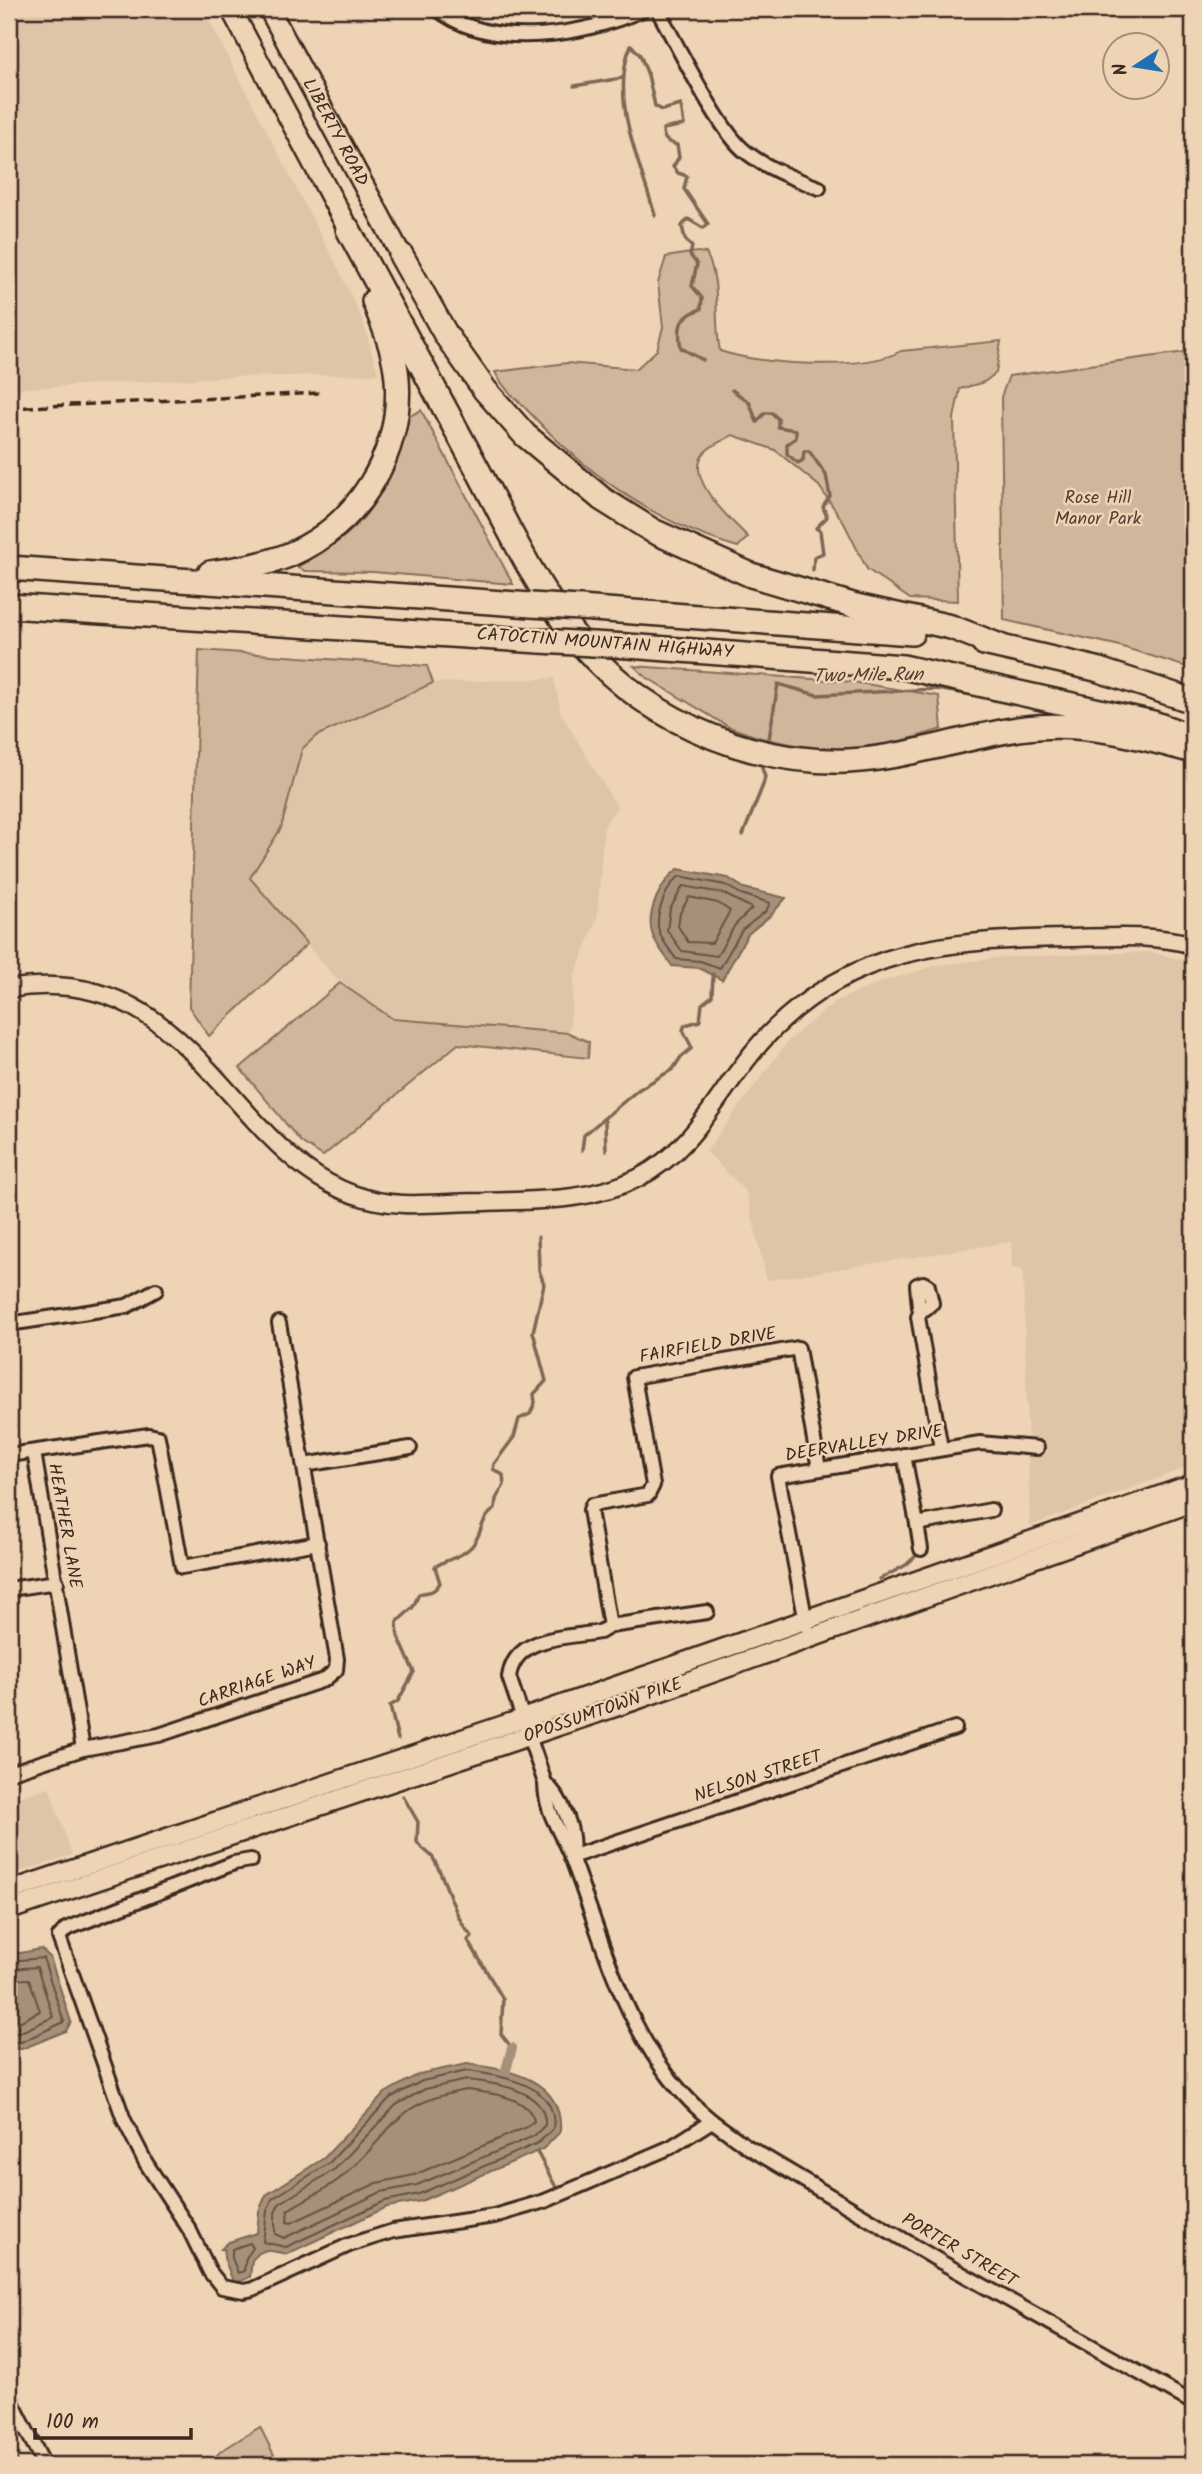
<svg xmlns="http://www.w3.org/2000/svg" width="1202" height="2474" font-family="Kalam,sans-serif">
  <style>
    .built { fill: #dfc5a8 }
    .green { fill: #d0b79c; stroke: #86705d; stroke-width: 2 }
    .water { fill: #a7907a; stroke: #7c6755; stroke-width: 2 }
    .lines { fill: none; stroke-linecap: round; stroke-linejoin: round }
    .shore { stroke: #665343; stroke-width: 2 }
    .stream { stroke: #7c6755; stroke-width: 3.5 }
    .canal { stroke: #a7907a; stroke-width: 10 }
    .minor-casing { stroke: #3b2a1e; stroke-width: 18 }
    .tertiary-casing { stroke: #3b2a1e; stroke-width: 21 }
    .secondary-casing { stroke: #3b2a1e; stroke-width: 23 }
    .primary-casing { stroke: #3b2a1e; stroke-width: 24 }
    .motorway-casing { stroke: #3b2a1e; stroke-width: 28 }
    .minor { stroke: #eed3b5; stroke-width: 12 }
    .tertiary { stroke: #eed3b5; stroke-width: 16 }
    .secondary { stroke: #eed3b5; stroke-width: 18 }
    .primary { stroke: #eed3b5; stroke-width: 19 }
    .motorway { stroke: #eed3b5; stroke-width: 23 }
    .rail { stroke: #3b2a1e; stroke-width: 3.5; stroke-dasharray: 10 5; stroke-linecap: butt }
    .motorway-bridge-casing { stroke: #3b2a1e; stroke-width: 28; stroke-linecap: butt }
    .motorway-bridge { stroke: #eed3b5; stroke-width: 23 }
    .labels { text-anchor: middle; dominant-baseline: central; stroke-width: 5; stroke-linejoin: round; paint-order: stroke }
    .street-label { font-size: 18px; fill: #3b2a1e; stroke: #eed3b5 }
    .park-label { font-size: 18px; fill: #513f31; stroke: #eed3b5 }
    .water-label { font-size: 19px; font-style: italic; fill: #513e30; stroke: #eed3b5 }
  </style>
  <rect width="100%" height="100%" fill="#eed3b5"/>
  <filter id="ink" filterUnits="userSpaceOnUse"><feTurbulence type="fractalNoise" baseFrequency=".0143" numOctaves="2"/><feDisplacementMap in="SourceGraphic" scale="14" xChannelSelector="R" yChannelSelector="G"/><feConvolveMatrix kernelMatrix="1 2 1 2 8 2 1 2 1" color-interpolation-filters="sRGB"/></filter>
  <g filter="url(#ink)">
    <g class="built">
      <path d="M 9,9 L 203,9 L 339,270 L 363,321 L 378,374 L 229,377 L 9,389 Z"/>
      <path d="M 554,678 L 561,713 L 617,807 L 604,826 L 597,919 L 575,975 L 569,1033 L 393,1019 L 340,983 L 250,878 L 281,828 L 302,749 L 312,738 L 433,683 Z"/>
      <path d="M 1149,952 L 1193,962 L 1193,1465 L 1030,1526 L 1023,1270 L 1012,1268 L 1011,1242 L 767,1280 L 746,1192 L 706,1151 L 788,1041 L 834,1002 L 884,981 L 938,965 L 1005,957 Z"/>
      <path d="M 49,1787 L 72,1855 L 9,1875 L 9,1800 Z"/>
    </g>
    <g class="green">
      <path d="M 697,252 L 706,253 C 722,283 713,318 720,351 C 760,365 865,371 901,351 L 1001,341 L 996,373 L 984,382 L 960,389 L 954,418 L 958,601 L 910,599 L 867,569 L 844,523 L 819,486 L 775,450 L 733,435 C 725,440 712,444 705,452 C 682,477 731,520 748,537 L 738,547 C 657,524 587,474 529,412 C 516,398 504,390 495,372 L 567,363 L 636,369 L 657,350 L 663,327 L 658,283 L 666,257 Z"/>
      <path d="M 1193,351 L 1193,669 L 1116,645 L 1004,620 L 1001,397 L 1009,376 Z"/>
      <path d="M 421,410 L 513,584 L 373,572 L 305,571 L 297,567 C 367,530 388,497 402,420 Z"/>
      <path d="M 199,650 L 427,666 L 433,683 L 316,736 L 302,749 L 281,828 L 250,878 L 307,944 L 209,1036 L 189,1007 Z"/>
      <path d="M 634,666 L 853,682 L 939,696 L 942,729 L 909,739 L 847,752 L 806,747 L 761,738 L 729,727 L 646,677 Z"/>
      <path d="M 340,983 L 393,1019 L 569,1033 L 589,1042 L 588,1058 L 458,1044 L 323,1156 L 301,1142 L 240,1068 Z"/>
      <path d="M 260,2427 L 279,2465 L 207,2465 L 221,2451 Z"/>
    </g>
    <g class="water">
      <path d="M 678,869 L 728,878 L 744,888 L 786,898 L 770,916 L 748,934 L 722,980 L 699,968 L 672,966 C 666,956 655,944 652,933 C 646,912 661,881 678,869 Z"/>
      <path d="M 41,1949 L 50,1957 L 71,2022 L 66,2031 L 22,2049 L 9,2048 L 9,1955 Z"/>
      <path d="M 467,2064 C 508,2069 564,2079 560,2132 L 543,2149 L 421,2201 L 387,2207 L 287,2254 L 266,2250 L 259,2253 L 252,2260 L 250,2277 L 234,2284 L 224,2258 L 225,2250 L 221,2249 L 229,2242 L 257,2233 L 259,2211 L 266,2195 L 324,2158 L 385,2093 L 419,2074 Z"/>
    </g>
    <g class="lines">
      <g class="shore">
        <path d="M 680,876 L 725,885 L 741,894 L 770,903 L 766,911 L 742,930 L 720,968 L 700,961 L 676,959 C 671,951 661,940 659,931 C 654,916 667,884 680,876 Z"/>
        <path d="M 683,886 L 722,893 L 752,908 L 735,925 L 717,956 L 682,951 L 667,930 L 670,909 Z"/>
        <path d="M 689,897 L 718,903 L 730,911 L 712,943 L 688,942 L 678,926 L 680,913 Z"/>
        <path d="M 9,1961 L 43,1958 L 64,2022 L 21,2042 L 9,2042"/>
        <path d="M 9,1969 L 37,1967 L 53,2017 L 19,2033 L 9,2033"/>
        <path d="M 9,1980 L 29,1979 L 40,2011 L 17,2023 L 9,2023"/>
        <path d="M 467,2071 C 499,2075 560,2084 553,2129 L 538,2143 L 419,2194 L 385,2201 L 286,2247 L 263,2242 L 267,2211 L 272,2199 L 329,2163 L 390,2098 L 422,2081 Z"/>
        <path d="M 467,2080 C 493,2083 547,2089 545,2125 L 534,2136 L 417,2185 L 381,2192 L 284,2238 L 275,2234 L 275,2213 L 279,2204 L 335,2169 L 396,2105 L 425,2089 Z"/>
        <path d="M 467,2090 C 488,2093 529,2096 534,2121 L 527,2127 L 414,2175 L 377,2183 L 291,2223 L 287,2222 L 288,2210 C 306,2198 327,2190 343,2176 C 395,2133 389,2103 467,2090 Z"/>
        <path d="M 250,2243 L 253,2248 L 246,2258 L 244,2271 L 238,2273 L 232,2258 L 232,2249 Z"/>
      </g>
      <g class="stream">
        <path d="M 574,86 L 622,78"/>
        <path d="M 655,215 C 640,163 609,98 631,45 L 640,55 L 648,75 L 655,106 L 662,110 L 681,105 L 684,125 L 663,129 C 663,140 667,142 677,145 L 679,157 L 673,167 L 678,173 L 687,176 L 684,189 L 708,224 L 703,228 L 688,219 L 682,226 L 685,239 L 692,247 L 690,255 L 697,264 L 692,286 L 702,298 L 701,309 C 679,317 677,326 681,348 L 703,360"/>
        <path d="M 732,390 L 749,402 L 757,422 L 765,413 L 772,413 L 778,419 L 778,427 L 796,430 L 796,438 L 787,444 L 787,454 L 798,463 L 803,460 L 804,451 L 809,451 L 826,475 L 830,496 L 823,507 L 827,517 L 816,528 L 820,531 L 823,553 L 814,557 L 813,570"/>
        <path d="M 768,745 L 778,684 L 817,695 L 936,689 L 980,696"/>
        <path d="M 743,835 L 763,785 L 765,777 L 762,768"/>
        <path d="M 605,1121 L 606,1151"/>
        <path d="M 582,1150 L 584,1135 L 638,1090 L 673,1069 L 681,1057 L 692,1048 L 683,1030 L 685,1025 L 700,1021 L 702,1004 L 712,996 L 713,974"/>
        <path d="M 880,1579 L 906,1565 L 919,1553"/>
        <path d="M 398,1739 L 390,1706 L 398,1701 L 414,1672 L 398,1636 L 397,1622 L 413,1607 L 419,1594 C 429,1591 433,1594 440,1583 L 435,1567 C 447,1558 458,1560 471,1547 C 483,1535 479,1519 495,1509 L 496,1499 L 504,1485 L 503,1475 L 493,1469 L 494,1464 L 514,1437 L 519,1419 L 530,1414 L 535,1403 L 534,1394 L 546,1381 L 533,1332 L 544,1284 L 539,1270 L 538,1237"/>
        <path d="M 403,1796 L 418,1822 L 417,1842 C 421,1849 428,1851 433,1858 C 447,1881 455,1921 472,1936 L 468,1940 L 503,1999 L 501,2034 L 512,2048"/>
        <path d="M 537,2152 L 557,2189"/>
      </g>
      <path class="canal" d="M 506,2070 L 512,2048"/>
      <g class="minor-casing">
        <g id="minor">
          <path d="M 437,9 C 493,52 584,35 645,9"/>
          <path d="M 657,9 C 676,42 719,132 746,152 C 768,169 793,178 819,188"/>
          <path d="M 923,1283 L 928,1286 L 932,1303 L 925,1309 L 919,1307 L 917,1285 Z"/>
          <path d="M 922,1309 L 918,1317 L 941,1448"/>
          <path d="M 9,1324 L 127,1306 L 156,1290"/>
          <path d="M 34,1452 L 83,1749"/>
          <path d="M 9,1455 L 149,1435 L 158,1437 L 182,1567 L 318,1543"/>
          <path d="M 904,1455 L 917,1524 L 991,1510"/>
          <path d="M 304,1465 L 410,1448"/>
          <path d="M 917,1524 L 921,1549"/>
          <path d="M 9,1589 L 57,1582"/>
          <path d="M 610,1626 L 707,1612"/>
          <path d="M 807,1627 L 778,1476 L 980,1443 L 1037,1448"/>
          <path d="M 9,1773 L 83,1749 L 159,1735 L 324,1680 L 336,1670 L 337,1659 L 279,1323"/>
          <path d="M 545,1783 C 563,1798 577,1834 571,1857"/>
          <path d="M 571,1857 L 955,1728"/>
          <path d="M 251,1860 L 234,1863 L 66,1929 L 59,1937 L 124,2120 L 146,2163 L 189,2229 L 210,2272 L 222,2287 L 244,2291 L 253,2289 L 349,2245 L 393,2231 L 494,2216 L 545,2201 L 671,2147 L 712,2121 C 630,2055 608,1955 573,1862 C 563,1834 545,1814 545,1783 L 509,1677 C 515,1635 566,1638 600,1632 L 610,1626 L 590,1510 L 592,1505 L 648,1495 L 653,1485 L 634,1377 L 798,1348 L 819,1469"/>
          <path d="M 712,2121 L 748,2147 L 941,2262 L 1193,2403"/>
          <path d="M 9,2396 L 44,2465"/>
          <path d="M 9,2462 L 11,2465"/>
        </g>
      </g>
      <g class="tertiary-casing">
        <path id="tertiary" d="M 9,989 C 215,955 232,1197 403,1204 C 430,1205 458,1202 485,1202 C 538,1200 589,1202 638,1178 C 698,1148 721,1085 765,1038 C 852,945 952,940 1071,938 C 1112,937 1154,934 1193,945"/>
      </g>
      <g class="secondary-casing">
        <g id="secondary">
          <path d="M 9,1891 L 522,1719 L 1193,1484"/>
          <path d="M 9,1910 L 633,1701 L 1193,1502"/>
        </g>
      </g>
      <g class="primary-casing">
        <g id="primary">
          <path d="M 231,9 L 348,229"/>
          <path id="s1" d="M 269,9 L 401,255"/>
        </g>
      </g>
      <g class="motorway-casing">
        <g id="motorway">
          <path d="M 348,229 C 389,306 431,382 472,459 C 503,516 531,579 571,631 C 635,715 742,764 848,761 C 909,758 965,736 1026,728 C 1083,721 1138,736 1193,751"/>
          <path d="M 401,255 L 446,335 L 485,390 L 525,435 L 602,499 L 653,531 L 751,575 L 856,606 L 951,627 L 1000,646"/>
          <path d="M 9,568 L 531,605"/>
          <path d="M 210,573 C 237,569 264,565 289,555 C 358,526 403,453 397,379 C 395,352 384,326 374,301"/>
          <path d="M 9,606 L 540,641"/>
          <path d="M 580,608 L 912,633"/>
          <path d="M 984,643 L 1096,669 L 1193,701"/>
          <path d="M 628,646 L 903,667 L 1153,723 L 1183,734"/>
        </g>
      </g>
      <use href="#minor" class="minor"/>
      <use href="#tertiary" class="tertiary"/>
      <use href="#secondary" class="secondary"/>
      <use href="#primary" class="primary"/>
      <use href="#motorway" class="motorway"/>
      <path class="rail" d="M 9,408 L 321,393"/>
      <g class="motorway-bridge-casing">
        <g id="motorway-bridge">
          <path d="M 531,605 L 580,608"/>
          <path d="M 540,641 L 628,646"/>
        </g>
      </g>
      <use href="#motorway-bridge" class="motorway-bridge"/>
    </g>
  </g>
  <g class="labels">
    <g class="street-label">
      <text stroke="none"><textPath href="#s1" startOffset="140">LIBERTY ROAD</textPath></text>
      <text transform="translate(605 644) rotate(4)">CATOCTIN MOUNTAIN HIGHWAY</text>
      <text transform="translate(708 1346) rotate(-10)">FAIRFIELD DRIVE</text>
      <text transform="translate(864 1444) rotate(-9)">DEERVALLEY DRIVE</text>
      <text transform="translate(64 1526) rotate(80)">HEATHER LANE</text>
      <text transform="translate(257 1683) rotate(-19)">CARRIAGE WAY</text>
      <text transform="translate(603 1711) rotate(-19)">OPOSSUMTOWN PIKE</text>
      <text transform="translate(758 1777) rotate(-18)">NELSON STREET</text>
      <text transform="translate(959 2251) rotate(30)">PORTER STREET</text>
    </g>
    <g class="park-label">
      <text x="1098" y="498">Rose Hill<tspan x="1098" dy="21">Manor Park</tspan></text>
    </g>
    <g class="water-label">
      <text transform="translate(868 676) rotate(-1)">Two Mile Run</text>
    </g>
  </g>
  <rect width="1202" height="2474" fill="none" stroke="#eed3b5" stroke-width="35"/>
  <rect x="18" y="18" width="1167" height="2439" fill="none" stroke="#3b2a1e" stroke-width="2.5" filter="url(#ink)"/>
  <g transform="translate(1136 66) rotate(258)"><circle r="33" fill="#eed3b5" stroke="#a68f79" stroke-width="2"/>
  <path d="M0-5L12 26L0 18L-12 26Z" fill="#1f6fb2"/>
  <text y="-10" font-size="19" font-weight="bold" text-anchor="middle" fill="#3b2a1e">N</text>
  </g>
  <path d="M35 2428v10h156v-10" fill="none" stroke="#3b2a1e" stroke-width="3.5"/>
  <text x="46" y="2428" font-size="21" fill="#3b2a1e" stroke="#eed3b5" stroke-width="5" paint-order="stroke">100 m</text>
</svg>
